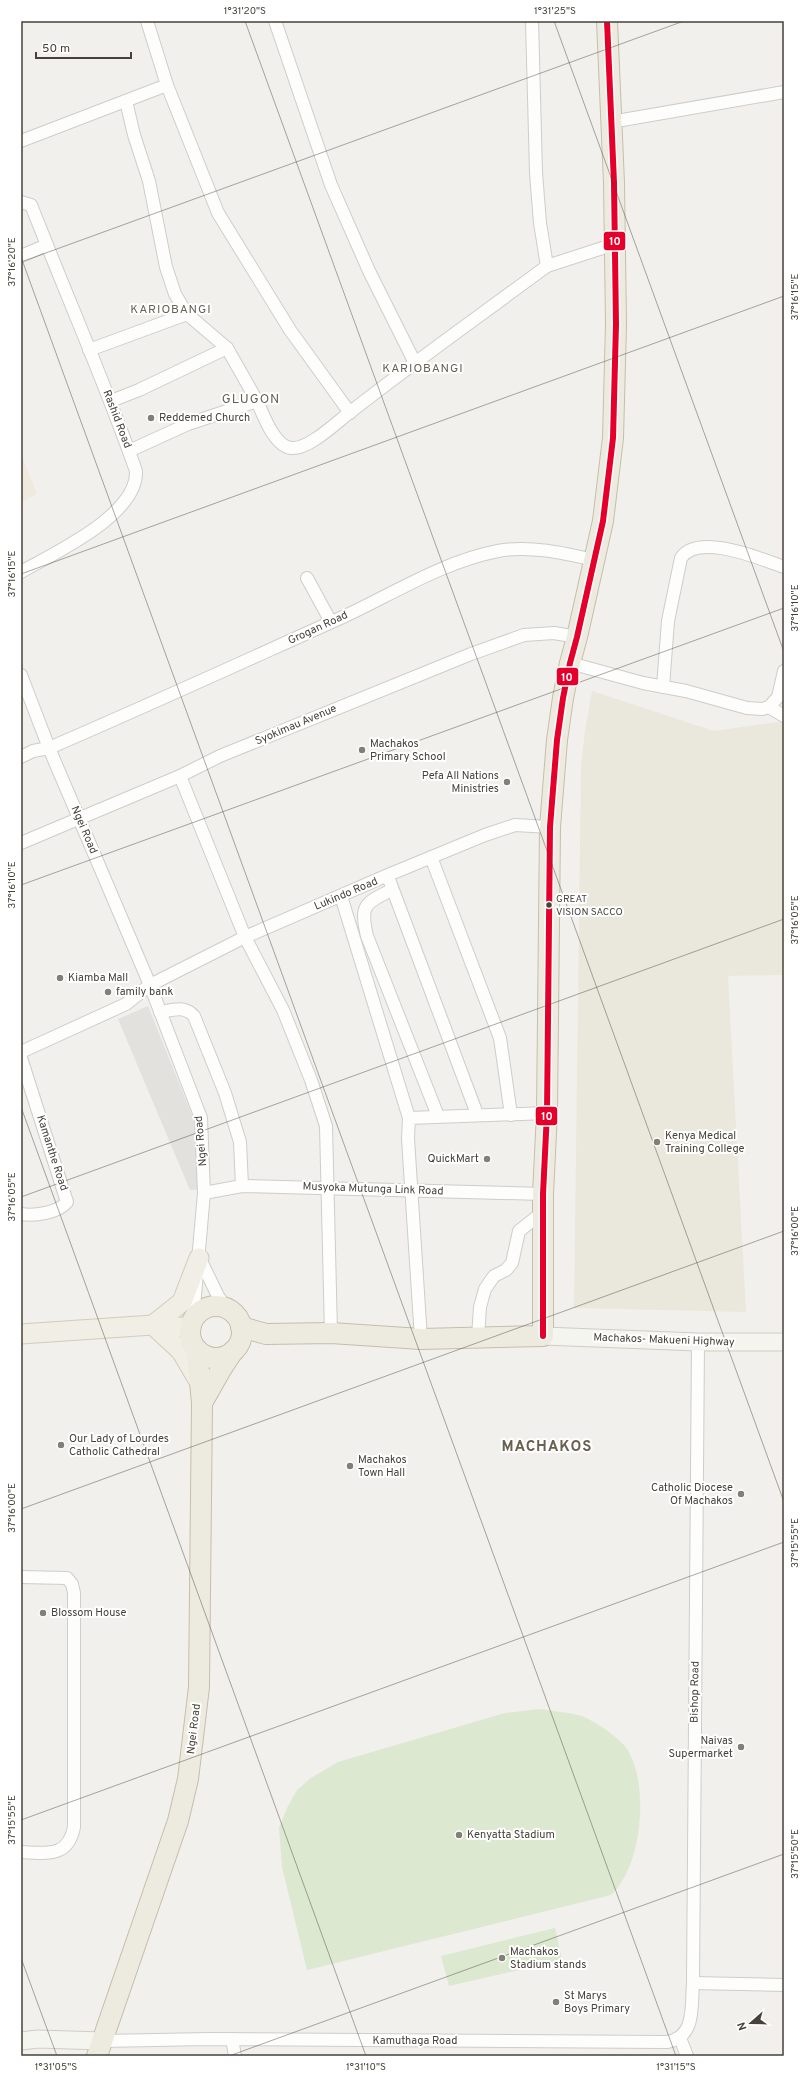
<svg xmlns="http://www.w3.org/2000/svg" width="805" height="2077" font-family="Overpass,sans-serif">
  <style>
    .commercial { fill: #efeadd }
    .education { fill: #eae8dc }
    .grass { fill: #dce8cf }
    .parking { fill: #e2e1dd }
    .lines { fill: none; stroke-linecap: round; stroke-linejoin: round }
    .minor-casing { stroke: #cfcdc9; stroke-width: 14 }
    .secondary-casing { stroke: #cfcdc3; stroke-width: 19 }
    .primary-casing { stroke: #d1cdbc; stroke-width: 21 }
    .trunk-casing { stroke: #c5beab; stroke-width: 22 }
    .minor { stroke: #fdfdfc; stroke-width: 12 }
    .secondary { stroke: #f5f5f0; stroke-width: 17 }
    .primary { stroke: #f0eee5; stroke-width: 19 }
    .trunk { stroke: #edebe0; stroke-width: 20 }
    .bus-1-casing { stroke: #fff; stroke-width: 9 }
    .bus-1 { stroke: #e4002b; stroke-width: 6 }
    .ticks { fill: none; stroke: #464239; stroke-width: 1; stroke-opacity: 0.45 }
    .poi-dot { fill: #827f78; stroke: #fff; stroke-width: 1.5 }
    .bus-dot { fill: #464239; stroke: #fff; stroke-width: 1.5 }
    .labels { text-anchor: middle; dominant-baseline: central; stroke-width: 4; stroke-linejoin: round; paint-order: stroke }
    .bus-label { font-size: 10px; fill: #464239; stroke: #fff; text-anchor: start }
    .poi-label { font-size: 11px; fill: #464239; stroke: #fff; text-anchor: start }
    .street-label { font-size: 11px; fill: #464239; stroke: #fff }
    .neighbourhood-label { font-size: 12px; letter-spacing: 1px; fill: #676151; stroke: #fff }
    .quarter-label { font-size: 13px; letter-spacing: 1px; fill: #676151; stroke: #fff }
    .district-label { font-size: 15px; font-weight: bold; letter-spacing: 1px; fill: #676151; stroke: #fff }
    .line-badge { stroke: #fff; stroke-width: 1.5 }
    .badge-label { font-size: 11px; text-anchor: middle; font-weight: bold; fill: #fff }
    .neatline { fill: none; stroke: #464239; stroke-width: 1.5 }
    .ticks-label { font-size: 10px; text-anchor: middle; fill: #464239 }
  </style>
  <rect width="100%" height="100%" fill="#f1f0ec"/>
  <path class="commercial" d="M 21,454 L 37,494 L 21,502 Z"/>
  <path class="education" d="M 592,691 L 714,731 L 784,721 L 784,975 L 728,976 L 746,1312 L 574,1308 L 581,767 L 585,730 Z"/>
  <g class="grass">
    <path d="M 539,1709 C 552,1711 565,1712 578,1715 C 591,1718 620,1738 627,1749 C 650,1785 642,1867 611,1895 L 307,1970 L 282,1867 L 279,1828 L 287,1808 L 297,1790 L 311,1778 L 338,1762 L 505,1713 Z"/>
    <path d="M 555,1928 L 562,1960 L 449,1986 L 441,1956 Z"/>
  </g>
  <path class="parking" d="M 148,1006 L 202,1140 L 203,1189 L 190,1190 L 118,1019 Z"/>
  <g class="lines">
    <g class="minor-casing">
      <g id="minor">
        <path d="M 147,21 L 167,85 L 218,213 L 290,330 L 350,413"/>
        <path d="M 275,21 L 331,185 L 369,271 L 414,361"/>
        <path d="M 532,21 L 536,173 L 540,223 L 547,266 L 615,244"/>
        <path d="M 126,101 L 134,135 L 149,181 L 166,267 L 175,294 L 187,314 L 227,348 L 257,401"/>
        <path d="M 611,122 L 784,92"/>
        <path d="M 21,141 L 167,85"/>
        <path d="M 21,202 L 31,205 L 47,245"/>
        <path d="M 21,256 L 47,245 C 77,320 109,394 136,471 C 138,515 54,553 21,572"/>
        <path d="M 89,350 L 187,314"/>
        <path d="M 111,401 L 139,390 L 227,348"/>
        <path d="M 129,451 L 188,424 L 257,401 C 263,414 274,446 291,448 C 308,450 336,423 349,413 C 414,362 481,315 547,266"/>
        <path d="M 307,578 L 331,622"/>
        <path d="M 570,663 L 643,683 L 686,691 L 747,708 L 762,709 L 769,707 L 778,697 L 784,671"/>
        <path d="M 21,675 L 49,748 L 150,985 L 201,1118 L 204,1193 L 193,1318"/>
        <path d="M 663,687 L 668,621 L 681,558 C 698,532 761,559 784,567"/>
        <path d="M 769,707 L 784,716"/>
        <path d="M 21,757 L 33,751 L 49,748 C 149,705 247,660 345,616 C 394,593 445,561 498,551 C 529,545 564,553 594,560"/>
        <path d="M 180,776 L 245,937 L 283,1010 L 311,1080 L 326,1126 L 331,1333"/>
        <path d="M 21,843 L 180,776 L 220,756 L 471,654 L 524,635 L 554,633 L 577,637"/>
        <path d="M 431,857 L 500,1038 L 511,1115"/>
        <path d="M 390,882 L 477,1114"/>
        <path d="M 392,890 C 364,903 360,906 367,936 L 438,1116"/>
        <path d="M 341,896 L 409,1118"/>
        <path d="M 160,1012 C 173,1010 184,1005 194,1016 L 225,1093 L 240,1142 L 242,1186"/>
        <path d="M 21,1052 L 126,1004 L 150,985 L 245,937 L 388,875 L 485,835 L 515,825 L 550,827"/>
        <path d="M 21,1058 L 67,1202 C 58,1213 35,1216 21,1214"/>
        <path d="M 204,1193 L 242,1186 L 543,1194"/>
        <path d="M 200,1259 L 218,1296 L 225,1307"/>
        <path d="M 478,1337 L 480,1307 L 485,1289 L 494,1276 L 506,1270 L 512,1263 L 519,1231 L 543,1212"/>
        <path d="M 421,1339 L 408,1139 L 409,1118 L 547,1113"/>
        <path d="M 21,1577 L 67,1578 L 72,1584 L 74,1593 L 74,1827 C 68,1858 47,1853 21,1852"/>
        <path d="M 693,1983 L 784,1985"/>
        <path d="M 680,2038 L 687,2056"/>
        <path d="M 232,2039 L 235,2056"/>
        <path d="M 102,2041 L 209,2039 L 667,2042 C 696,2037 691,2007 693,1983 L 698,1342"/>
      </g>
    </g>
    <g class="secondary-casing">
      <g id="secondary">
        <path d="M 543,1336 L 698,1342 L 784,1342"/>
        <path d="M 21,2041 L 38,2039 L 102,2041"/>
      </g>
    </g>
    <g class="primary-casing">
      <g id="primary">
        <path d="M 199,1258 L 182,1302 L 153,1325 L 181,1351 L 201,1385"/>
        <path d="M 21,1334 L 153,1325 L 191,1328"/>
      </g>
    </g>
    <g class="trunk-casing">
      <g id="trunk">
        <circle cx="216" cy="1332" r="26"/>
        <path d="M 241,1327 L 266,1334 L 331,1333 L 421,1339 L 543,1336 L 543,1194 L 547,1113 L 550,827 L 557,740 L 563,698 L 570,663 L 577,637 L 603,521 L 613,438 L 616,324 L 614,183 L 607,21"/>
        <path d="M 202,1403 L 220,1371 L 233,1351"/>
        <path d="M 97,2056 L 178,1821 L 188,1779 L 199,1687 L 202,1403 L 197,1350"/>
      </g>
    </g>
    <use href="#minor" class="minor"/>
    <use href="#secondary" class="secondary"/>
    <use href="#primary" class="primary"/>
    <use href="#trunk" class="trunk"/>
    <g class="bus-1-casing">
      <path id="bus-1" d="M 543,1336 L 543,1194 L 547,1113 L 550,827 L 557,740 L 563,698 L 570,663 L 577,637 L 603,521 L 613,438 L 616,324 L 614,183 L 607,21"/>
    </g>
    <use href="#bus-1" class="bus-1"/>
  </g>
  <path class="ticks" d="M 245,21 L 784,1502M 554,21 L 784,652M 21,257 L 676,2056M 21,262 L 684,21M 21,574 L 784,296M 21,885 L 784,608M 21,1107 L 366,2056M 21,1197 L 784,919M 21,1509 L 784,1231M 21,1820 L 784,1542M 21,1958 L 57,2056M 229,2056 L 784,1854"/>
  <g class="poi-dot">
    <circle cx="151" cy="418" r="4"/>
    <circle cx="362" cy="750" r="4"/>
    <circle cx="507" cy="782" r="4"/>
    <circle cx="60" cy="978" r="4"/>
    <circle cx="108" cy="992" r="4"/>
    <circle cx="657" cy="1142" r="4"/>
    <circle cx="487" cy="1159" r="4"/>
    <circle cx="61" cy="1445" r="4"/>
    <circle cx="350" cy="1466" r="4"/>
    <circle cx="741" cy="1494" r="4"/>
    <circle cx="43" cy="1613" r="4"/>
    <circle cx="741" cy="1747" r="4"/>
    <circle cx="459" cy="1835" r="4"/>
    <circle cx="502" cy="1958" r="4"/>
    <circle cx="556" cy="2002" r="4"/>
  </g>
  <circle class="bus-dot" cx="549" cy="905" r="3.5"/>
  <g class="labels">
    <g class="bus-label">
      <text x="556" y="899">GREAT<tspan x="556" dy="13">VISION SACCO</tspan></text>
    </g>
    <g class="poi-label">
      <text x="159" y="418">Reddemed Church</text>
      <text x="370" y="744">Machakos<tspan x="370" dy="13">Primary School</tspan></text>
      <text x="499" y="776" text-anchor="end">Pefa All Nations<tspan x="499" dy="13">Ministries</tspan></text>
      <text x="68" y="978">Kiamba Mall</text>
      <text x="116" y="992">family bank</text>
      <text x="665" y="1136">Kenya Medical<tspan x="665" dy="13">Training College</tspan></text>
      <text x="479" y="1159" text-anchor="end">QuickMart</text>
      <text x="69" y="1439">Our Lady of Lourdes<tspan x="69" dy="13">Catholic Cathedral</tspan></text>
      <text x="358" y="1460">Machakos<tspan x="358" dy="13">Town Hall</tspan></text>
      <text x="733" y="1488" text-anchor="end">Catholic Diocese<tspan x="733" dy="13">Of Machakos</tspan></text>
      <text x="51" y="1613">Blossom House</text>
      <text x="733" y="1741" text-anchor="end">Naivas<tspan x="733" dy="13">Supermarket</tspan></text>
      <text x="467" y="1835">Kenyatta Stadium</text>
      <text x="510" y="1952">Machakos<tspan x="510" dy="13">Stadium stands</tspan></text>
      <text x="564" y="1996">St Marys<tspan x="564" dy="13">Boys Primary</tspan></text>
    </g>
    <g class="street-label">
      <text transform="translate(117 419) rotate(69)">Rashid Road</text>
      <text transform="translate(318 628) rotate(-25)">Grogan Road</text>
      <text transform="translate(296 725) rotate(-23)">Syokimau Avenue</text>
      <text transform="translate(84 830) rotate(67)">Ngei Road</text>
      <text transform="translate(346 894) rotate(-23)">Lukindo Road</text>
      <text transform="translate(201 1141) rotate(-95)">Ngei Road</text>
      <text transform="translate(52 1153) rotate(72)">Kamanthe Road</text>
      <text transform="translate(373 1189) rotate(2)">Musyoka Mutunga Link Road</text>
      <text transform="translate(664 1340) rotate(2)">Machakos- Makueni Highway</text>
      <text transform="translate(695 1692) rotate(-89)">Bishop Road</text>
      <text transform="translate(194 1729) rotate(-83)">Ngei Road</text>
      <text x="415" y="2041">Kamuthaga Road</text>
    </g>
    <g class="neighbourhood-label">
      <text x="171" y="310">KARIOBANGI</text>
      <text x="423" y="369">KARIOBANGI</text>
    </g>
    <g class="quarter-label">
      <text x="251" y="400">GLUGON</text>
    </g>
    <g class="district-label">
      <text x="547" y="1447">MACHAKOS</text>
    </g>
  </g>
  <g class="line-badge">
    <rect x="603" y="231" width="23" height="20" rx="4" fill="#e4002b"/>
    <rect x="556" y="667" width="23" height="19" rx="4" fill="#e4002b"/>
    <rect x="535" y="1106" width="23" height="20" rx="4" fill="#e4002b"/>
  </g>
  <g class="badge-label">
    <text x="615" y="245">10</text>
    <text x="567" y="681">10</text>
    <text x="547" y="1120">10</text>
  </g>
  <rect width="805" height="2077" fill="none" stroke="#ffffff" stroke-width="44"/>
  <g transform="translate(751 2023) rotate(250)" stroke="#ffffff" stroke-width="3" paint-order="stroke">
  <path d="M0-3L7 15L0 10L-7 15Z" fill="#464239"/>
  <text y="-6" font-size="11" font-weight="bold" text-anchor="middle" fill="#464239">N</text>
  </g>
  <path d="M36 52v6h95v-6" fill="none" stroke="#464239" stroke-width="2"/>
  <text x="42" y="52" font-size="12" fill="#464239" stroke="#ffffff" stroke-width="3" paint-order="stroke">50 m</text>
  <rect x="22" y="22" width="761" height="2033" class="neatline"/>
  <g class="ticks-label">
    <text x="245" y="14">1°31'20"S</text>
    <text x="555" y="14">1°31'25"S</text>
    <text transform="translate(11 262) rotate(-90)" y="4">37°16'20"E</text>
    <text transform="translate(794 297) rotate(-90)" y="4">37°16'15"E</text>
    <text transform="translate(11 574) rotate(-90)" y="4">37°16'15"E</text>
    <text transform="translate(794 608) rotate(-90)" y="4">37°16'10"E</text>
    <text transform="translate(11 885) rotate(-90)" y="4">37°16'10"E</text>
    <text transform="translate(794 920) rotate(-90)" y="4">37°16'05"E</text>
    <text transform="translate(11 1197) rotate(-90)" y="4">37°16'05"E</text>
    <text transform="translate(794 1231) rotate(-90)" y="4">37°16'00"E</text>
    <text transform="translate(11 1508) rotate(-90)" y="4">37°16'00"E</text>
    <text transform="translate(794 1543) rotate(-90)" y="4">37°15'55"E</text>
    <text transform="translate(11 1820) rotate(-90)" y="4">37°15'55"E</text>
    <text transform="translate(794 1854) rotate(-90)" y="4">37°15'50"E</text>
    <text x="56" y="2070">1°31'05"S</text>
    <text x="366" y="2070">1°31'10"S</text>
    <text x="676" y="2070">1°31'15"S</text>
  </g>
</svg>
